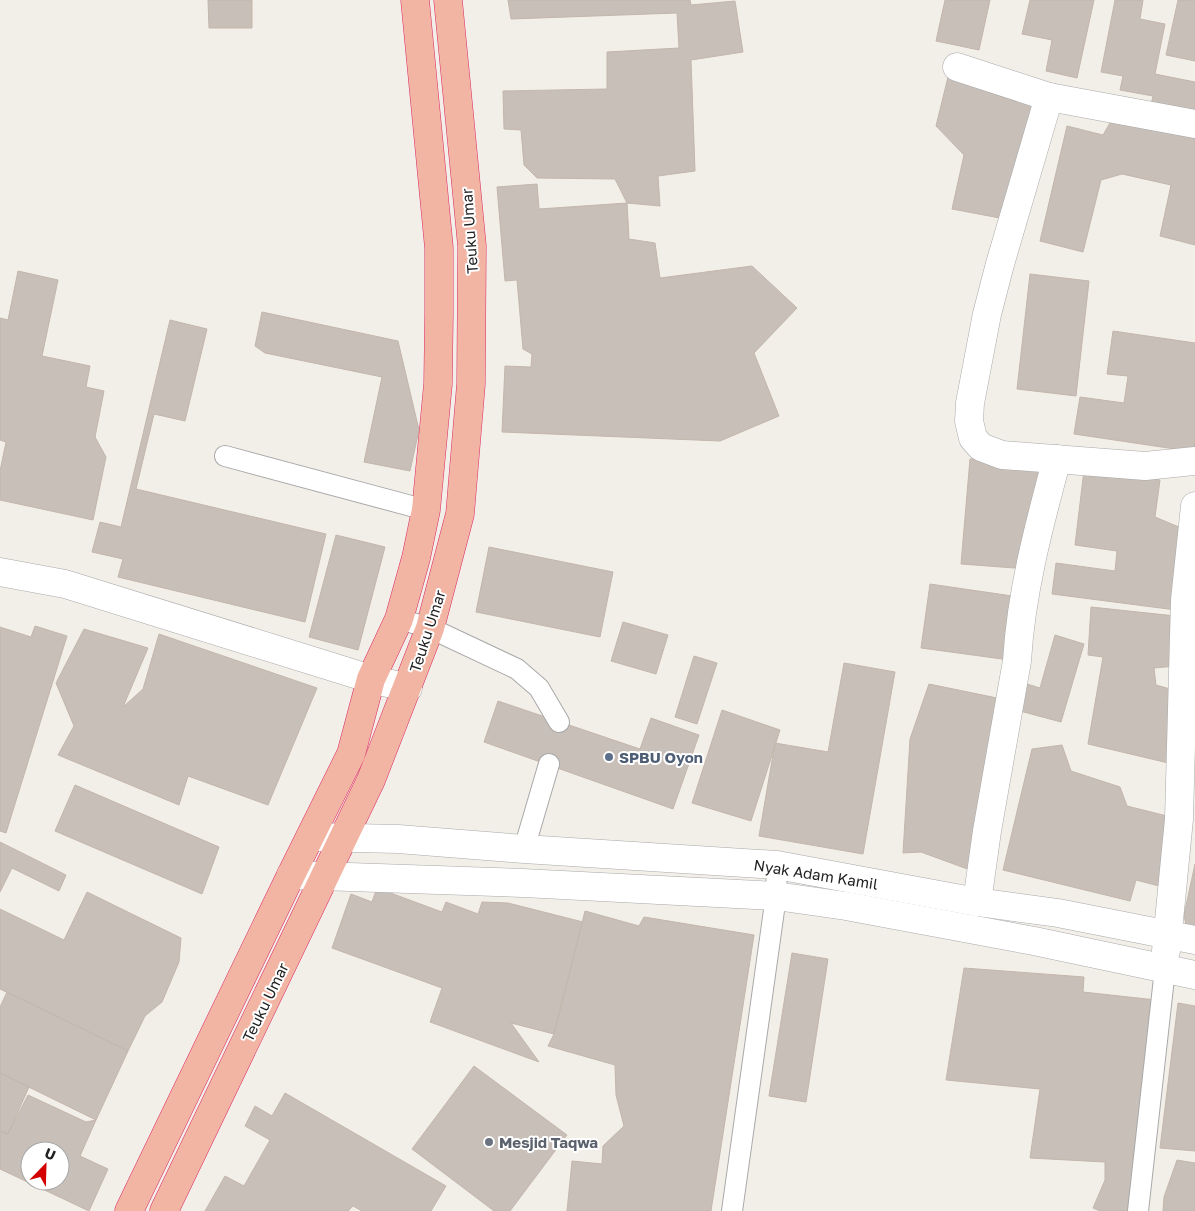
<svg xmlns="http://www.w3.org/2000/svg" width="1195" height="1211" font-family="'Golos Text',sans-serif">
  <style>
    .building { fill: #c7bfb8; stroke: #c4b6ab; fill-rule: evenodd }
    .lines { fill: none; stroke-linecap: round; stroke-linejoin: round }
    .service-casing { stroke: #a9a9a9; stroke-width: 22 }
    .minor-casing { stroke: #a9a9a9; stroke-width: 29 }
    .trunk-casing { stroke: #dc2a67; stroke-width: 29 }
    .service { stroke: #fff; stroke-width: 20 }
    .minor { stroke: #fff; stroke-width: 28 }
    .trunk { stroke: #f2b4a3; stroke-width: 28 }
    .service-dot { fill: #5c6f8a; stroke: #fff; stroke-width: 2 }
    .worship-dot { fill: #6b7280; stroke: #fff; stroke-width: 2 }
    .labels { text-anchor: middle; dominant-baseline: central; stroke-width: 4; stroke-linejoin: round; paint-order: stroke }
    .street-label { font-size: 15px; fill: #222; stroke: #fff }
    .service-label { font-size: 15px; font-weight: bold; fill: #4e5e75; stroke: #fff; text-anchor: start }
    .worship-label { font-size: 15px; font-weight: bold; fill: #5b616d; stroke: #fff; text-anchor: start }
  </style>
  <rect width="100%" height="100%" fill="#f2efe9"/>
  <g class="building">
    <path d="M 208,0 L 252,0 L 252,28 L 209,28 Z"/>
    <path d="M 508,0 L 690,0 L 691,5 L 735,1 L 743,52 L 691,60 L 695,171 L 658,176 L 660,206 L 627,203 L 615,179 L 537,178 L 524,165 L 521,130 L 504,129 L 503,91 L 607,89 L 607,52 L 679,48 L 677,13 L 511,19 Z"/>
    <path d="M 945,0 L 990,0 L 979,50 L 936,41 Z"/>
    <path d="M 1030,0 L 1094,0 L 1077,78 L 1046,71 L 1052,40 L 1022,34 Z"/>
    <path d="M 1115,0 L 1143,0 L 1140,19 L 1165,24 L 1155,74 L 1195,82 L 1195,118 L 1150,109 L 1153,96 L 1120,90 L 1123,76 L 1101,72 Z"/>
    <path d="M 1178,0 L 1195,0 L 1195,61 L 1166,55 Z"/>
    <path d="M 948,77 L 1040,102 L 1005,219 L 952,209 L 964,155 L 936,126 Z"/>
    <path d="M 1114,116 L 1195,136 L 1195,245 L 1160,236 L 1171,185 L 1122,174 L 1101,180 L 1083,252 L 1040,241 L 1067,126 L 1103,135 Z"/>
    <path d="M 537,184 L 539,209 L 627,203 L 629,239 L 655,243 L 660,278 L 752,266 L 797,308 L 754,353 L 779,416 L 720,441 L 502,432 L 505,366 L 531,367 L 532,354 L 523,349 L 517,280 L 505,281 L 497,187 Z"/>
    <path d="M 18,271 L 58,280 L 42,356 L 90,366 L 86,387 L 104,391 L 95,437 L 106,457 L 93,520 L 0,500 L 0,471 L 6,442 L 0,440 L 0,318 L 8,320 Z"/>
    <path d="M 1030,274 L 1089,281 L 1076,396 L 1017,389 Z"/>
    <path d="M 262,312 L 398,341 L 419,430 L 410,471 L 364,462 L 382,377 L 265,353 L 255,346 Z"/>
    <path d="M 170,320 L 207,329 L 185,421 L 154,414 L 136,489 L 326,534 L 305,622 L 118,577 L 123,559 L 92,552 L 100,522 L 121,527 Z"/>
    <path d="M 1113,331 L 1195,343 L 1195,452 L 1074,434 L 1080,397 L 1124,403 L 1128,376 L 1107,374 Z"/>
    <path d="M 970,459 L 1049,465 L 1041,570 L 961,564 Z"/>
    <path d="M 1084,470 L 1160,480 L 1155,517 L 1186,530 L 1176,610 L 1052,594 L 1056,563 L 1115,571 L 1117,551 L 1075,545 Z"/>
    <path d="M 336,535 L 385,547 L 358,650 L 309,637 Z"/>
    <path d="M 489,547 L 613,572 L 600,637 L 476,612 Z"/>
    <path d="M 930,584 L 1026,598 L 1017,661 L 921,648 Z"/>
    <path d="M 1091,607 L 1185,617 L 1176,666 L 1154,668 L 1156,685 L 1184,693 L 1181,766 L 1088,744 L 1103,657 L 1088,655 Z"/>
    <path d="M 623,622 L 668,635 L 656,674 L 611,661 Z"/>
    <path d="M 35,626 L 67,636 L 6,833 L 0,831 L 0,627 L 31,637 Z"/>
    <path d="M 84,629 L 148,648 L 123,707 L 143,689 L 159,634 L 317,688 L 268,805 L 188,776 L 179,805 L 58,755 L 74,726 L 56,683 Z"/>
    <path d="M 1055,635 L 1084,644 L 1061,722 L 1020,711 L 1027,684 L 1040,688 Z"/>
    <path d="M 694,656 L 717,663 L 697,724 L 675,717 Z"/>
    <path d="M 844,663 L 895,672 L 863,854 L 759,836 L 775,743 L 828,752 Z"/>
    <path d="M 929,684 L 1002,699 L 981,874 L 921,852 L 903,853 L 910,739 Z"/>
    <path d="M 498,701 L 640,749 L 651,718 L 699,735 L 673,809 L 484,742 Z"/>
    <path d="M 722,710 L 780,730 L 751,821 L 692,803 Z"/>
    <path d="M 1062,745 L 1071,771 L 1120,787 L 1127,806 L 1179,819 L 1163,887 L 1136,880 L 1130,901 L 1003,870 L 1032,749 Z"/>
    <path d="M 75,785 L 219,847 L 202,894 L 55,831 Z"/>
    <path d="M 0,842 L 66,875 L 59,891 L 12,868 L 0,892 Z"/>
    <path d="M 1195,864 L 1195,926 L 1186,925 L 1184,915 Z"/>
    <path d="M 377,888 L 442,912 L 446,902 L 478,914 L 482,902 L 508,903 L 583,922 L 554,1034 L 511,1023 L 539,1062 L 430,1022 L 442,988 L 332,948 L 351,894 L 372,902 Z"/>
    <path d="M 87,892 L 181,938 L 179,962 L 162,1002 L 145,1016 L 128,1051 L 0,989 L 0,909 L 64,940 Z"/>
    <path d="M 585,911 L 639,926 L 644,917 L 754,935 L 711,1211 L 567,1211 L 572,1161 L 602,1164 L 603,1146 L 624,1126 L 616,1095 L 615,1065 L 548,1046 L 554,1034 Z"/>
    <path d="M 792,953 L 828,959 L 806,1102 L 769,1096 Z"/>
    <path d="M 964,968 L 1084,977 L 1083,992 L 1156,1000 L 1129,1211 L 1100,1211 L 1093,1208 L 1105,1180 L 1105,1162 L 1030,1158 L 1040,1089 L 946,1080 Z"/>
    <path d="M 7,992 L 128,1051 L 96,1120 L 0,1073 L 0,1007 Z"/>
    <path d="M 1178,1003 L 1195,1006 L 1195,1151 L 1160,1148 Z"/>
    <path d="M 474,1066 L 567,1135 L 510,1211 L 494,1211 L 412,1149 Z"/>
    <path d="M 0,1073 L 29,1087 L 8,1134 L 0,1131 Z"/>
    <path d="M 285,1093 L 446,1186 L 431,1211 L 362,1211 L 353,1206 L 348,1211 L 205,1211 L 225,1176 L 244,1186 L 270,1140 L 245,1126 L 255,1106 L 272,1116 Z"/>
    <path d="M 28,1095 L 86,1122 L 96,1120 L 80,1156 L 108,1169 L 89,1211 L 0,1169 L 0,1131 L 8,1134 ZM 30,1151 L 60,1151 L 60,1181 L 30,1181 Z"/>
    <path d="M 1177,1160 L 1195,1163 L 1195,1211 L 1163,1211 L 1164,1197 Z"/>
  </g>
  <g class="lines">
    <g class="service-casing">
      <g id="service">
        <path d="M 225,456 L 426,510"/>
        <path d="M 399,619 L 430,628 L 517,669 L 539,688 L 559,722"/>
        <path d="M 524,849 L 549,764"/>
        <path d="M 732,1211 L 776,896 L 777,865"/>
        <path d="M 1138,1211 L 1165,969"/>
      </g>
    </g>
    <g class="minor-casing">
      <g id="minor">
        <path d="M 957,67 L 1049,97 L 1195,124"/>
        <path d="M 1049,97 L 1000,264 L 987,314 L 970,403 L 969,421 L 973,438 L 981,447 L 1002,455 L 1145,466 L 1195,461"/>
        <path d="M 0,572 L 65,584 L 371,679 L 408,688"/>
        <path d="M 310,837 L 398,839 L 524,849 L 777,865 L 977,902 L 1058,913 L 1195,940"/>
        <path d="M 291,875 L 523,883 L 776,896 L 846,906 L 1034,941 L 1195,975"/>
        <path d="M 977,902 L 987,831 L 1017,661 C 1021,593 1039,525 1057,459"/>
        <path d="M 1166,951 L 1179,819 L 1185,600 L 1195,506"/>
      </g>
    </g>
    <g class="trunk-casing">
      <g id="trunk">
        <path d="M 129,1211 L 291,875 L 351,754 L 371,679 L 399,619 L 416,558 L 426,510 L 438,384 L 439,314 L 439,248 L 415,0"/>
        <path d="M 164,1211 L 371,780 L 430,628 L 460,514 L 471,384 L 472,246 L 448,0"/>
      </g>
    </g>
    <use href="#service" class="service"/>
    <use href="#minor" class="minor"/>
    <use href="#trunk" class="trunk"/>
  </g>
  <circle class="service-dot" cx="609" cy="757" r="5"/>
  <circle class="worship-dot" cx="489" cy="1142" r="5"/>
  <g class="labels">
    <g class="street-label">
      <text transform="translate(469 231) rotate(-94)">Teuku Umar</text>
      <text transform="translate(427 631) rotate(-72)">Teuku Umar</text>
      <text transform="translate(816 874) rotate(9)">Nyak Adam Kamil</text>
      <text transform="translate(265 1002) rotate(-64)">Teuku Umar</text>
    </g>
    <g class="service-label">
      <text x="619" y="757">SPBU Oyon</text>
    </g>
    <g class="worship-label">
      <text x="499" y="1142">Mesjid Taqwa</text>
    </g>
  </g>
  <g transform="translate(45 1166) rotate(23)"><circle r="24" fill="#ffffff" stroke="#a7a7a7"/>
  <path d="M0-4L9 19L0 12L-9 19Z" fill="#d40000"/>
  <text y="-8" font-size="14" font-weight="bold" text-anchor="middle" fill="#222222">U</text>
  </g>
</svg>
